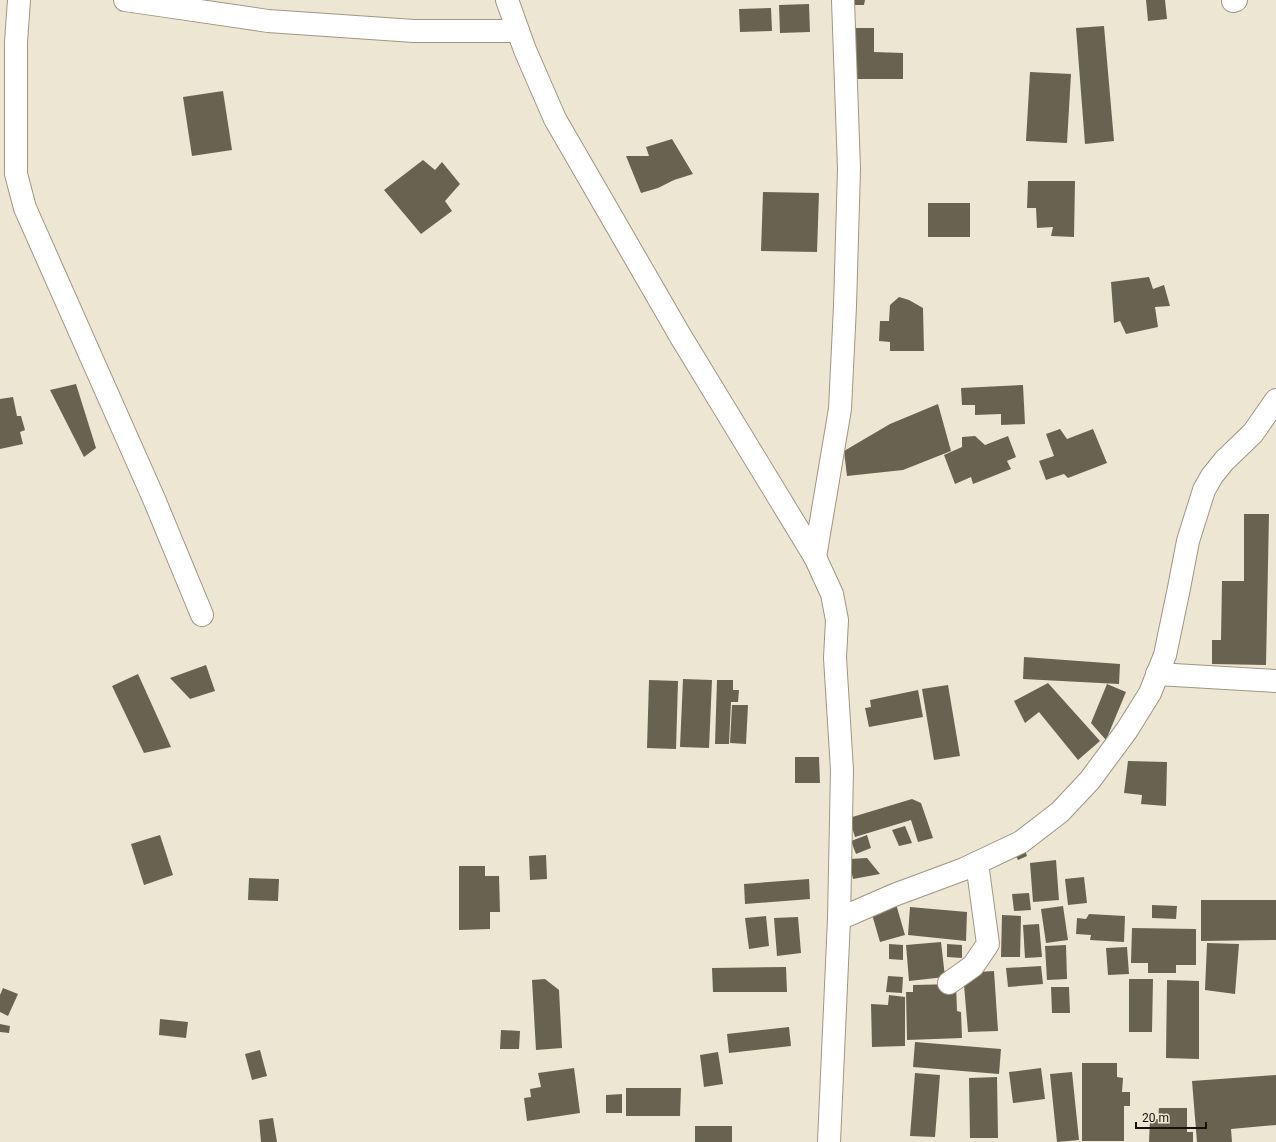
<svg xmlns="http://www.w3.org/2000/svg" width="1276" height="1142" font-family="Roboto,sans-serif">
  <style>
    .building { fill: #686351 }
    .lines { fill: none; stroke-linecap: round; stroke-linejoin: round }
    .minor-casing { stroke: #9d9784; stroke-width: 24 }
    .minor { stroke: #fff; stroke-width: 22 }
  </style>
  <rect width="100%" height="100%" fill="#ede6d2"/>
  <g class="building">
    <path d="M 849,0 L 865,0 L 864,5 L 849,5 Z"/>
    <path d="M 1146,0 L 1165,0 L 1167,19 L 1148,21 Z"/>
    <path d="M 809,4 L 810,32 L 780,33 L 779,5 Z"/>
    <path d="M 771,8 L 772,31 L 740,32 L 739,9 Z"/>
    <path d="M 1104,26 L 1114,141 L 1085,144 L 1076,28 Z"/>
    <path d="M 855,28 L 874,28 L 874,52 L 903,53 L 903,79 L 854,79 Z"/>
    <path d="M 1030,72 L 1071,74 L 1067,143 L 1026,141 Z"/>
    <path d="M 223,91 L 232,150 L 192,156 L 183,97 Z"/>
    <path d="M 672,139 L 693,174 L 674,180 L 658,188 L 641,193 L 626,156 L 649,156 L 646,147 Z"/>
    <path d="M 423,160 L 435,170 L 442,162 L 460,184 L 445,201 L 452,211 L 421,234 L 384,190 Z"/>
    <path d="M 1028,181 L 1075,181 L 1074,237 L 1051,236 L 1053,227 L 1037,228 L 1036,208 L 1027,208 Z"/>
    <path d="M 763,192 L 819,193 L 817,252 L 761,251 Z"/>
    <rect x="928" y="203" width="42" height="34"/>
    <path d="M 1149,277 L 1153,289 L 1164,285 L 1170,306 L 1155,307 L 1158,327 L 1126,334 L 1120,321 L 1114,323 L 1111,282 Z"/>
    <path d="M 899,297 L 909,300 L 923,308 L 924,351 L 890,351 L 890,342 L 879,341 L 880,321 L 889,321 L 890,305 Z"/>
    <path d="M 76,384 L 96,448 L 84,457 L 50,390 Z"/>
    <path d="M 1023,385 L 1025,424 L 1001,425 L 1001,414 L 975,415 L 975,405 L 962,405 L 961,388 Z"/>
    <path d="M 13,397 L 17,416 L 21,416 L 25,430 L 20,432 L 23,444 L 0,449 L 0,399 Z"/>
    <path d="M 938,404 L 951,451 L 903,470 L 847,476 L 844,451 L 890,424 Z"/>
    <path d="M 1060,429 L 1067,439 L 1093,429 L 1107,463 L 1068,478 L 1064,474 L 1046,480 L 1039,461 L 1054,456 L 1046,434 Z"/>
    <path d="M 975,436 L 985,445 L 1008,436 L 1016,457 L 1007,461 L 1011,469 L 973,484 L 971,477 L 955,484 L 944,455 L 962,447 L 962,437 Z"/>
    <path d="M 1244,514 L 1269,514 L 1266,665 L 1212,664 L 1212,640 L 1221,640 L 1222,581 L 1244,581 Z"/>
    <path d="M 1024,657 L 1120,664 L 1119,684 L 1023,679 Z"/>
    <path d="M 206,665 L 215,691 L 190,699 L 170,678 Z"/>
    <path d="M 138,674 L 171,747 L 144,753 L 112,686 Z"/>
    <path d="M 683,679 L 712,680 L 709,748 L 680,747 Z"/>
    <path d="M 649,680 L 678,681 L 676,749 L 647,748 Z"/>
    <path d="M 717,680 L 733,680 L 733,690 L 739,690 L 738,702 L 731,702 L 729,744 L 715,744 Z"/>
    <path d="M 1048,683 L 1100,741 L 1078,760 L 1039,712 L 1025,723 L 1014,701 Z"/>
    <path d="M 1107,684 L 1126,692 L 1106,740 L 1091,723 Z"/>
    <path d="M 948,685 L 960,756 L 934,760 L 922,689 Z"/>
    <path d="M 918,690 L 923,717 L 869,727 L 865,708 L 871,707 L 870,700 Z"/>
    <path d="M 732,705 L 748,705 L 746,744 L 730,743 Z"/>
    <path d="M 795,757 L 819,757 L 820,783 L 795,783 Z"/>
    <path d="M 1128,761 L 1167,762 L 1166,806 L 1141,804 L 1142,795 L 1124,793 Z"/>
    <path d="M 912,799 L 921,803 L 933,838 L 918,842 L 911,820 L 855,837 L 849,818 Z"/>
    <path d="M 905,826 L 912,843 L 899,846 L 892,830 Z"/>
    <path d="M 160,835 L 173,875 L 144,885 L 131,844 Z"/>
    <path d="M 867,835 L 871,848 L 856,854 L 851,841 Z"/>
    <path d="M 1024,848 L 1027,856 L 1018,860 L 1014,852 Z"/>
    <path d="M 546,855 L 547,879 L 530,880 L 529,856 Z"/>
    <path d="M 867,858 L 880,874 L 853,879 L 849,859 Z"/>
    <path d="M 1056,860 L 1059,900 L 1033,902 L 1030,863 Z"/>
    <path d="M 459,866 L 485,866 L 485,876 L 499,876 L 500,912 L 490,912 L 490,929 L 459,930 Z"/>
    <path d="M 1084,877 L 1087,903 L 1068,905 L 1065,879 Z"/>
    <path d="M 249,878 L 279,879 L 278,901 L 248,900 Z"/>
    <path d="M 809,879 L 810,899 L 745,904 L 744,884 Z"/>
    <path d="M 1029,893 L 1031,910 L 1014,911 L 1012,894 Z"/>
    <path d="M 1201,900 L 1276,900 L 1276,940 L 1201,941 Z"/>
    <path d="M 896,904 L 905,935 L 880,942 L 871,911 Z"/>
    <path d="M 1152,905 L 1177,906 L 1176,919 L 1152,918 Z"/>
    <path d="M 1063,906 L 1068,940 L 1046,943 L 1041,909 Z"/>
    <path d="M 910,907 L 967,912 L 966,941 L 908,935 Z"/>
    <path d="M 1089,914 L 1125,916 L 1124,942 L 1090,940 L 1091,935 L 1076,934 L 1077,918 L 1086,919 Z"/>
    <path d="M 1002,915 L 1021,916 L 1020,957 L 1001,957 Z"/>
    <path d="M 766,916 L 769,946 L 749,949 L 745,918 Z"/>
    <path d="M 798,917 L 801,953 L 777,956 L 774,918 Z"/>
    <path d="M 1039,924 L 1042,957 L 1025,958 L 1023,925 Z"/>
    <path d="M 1132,928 L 1196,929 L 1196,965 L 1176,965 L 1176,973 L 1148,973 L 1148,963 L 1131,963 Z"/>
    <path d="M 941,942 L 945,977 L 909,981 L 906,945 Z"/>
    <path d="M 1207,943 L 1239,944 L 1235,994 L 1205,990 Z"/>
    <path d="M 889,944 L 903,945 L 903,960 L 889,959 Z"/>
    <path d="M 947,944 L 962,945 L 962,958 L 947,957 Z"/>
    <path d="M 1066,945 L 1067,979 L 1047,980 L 1045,946 Z"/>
    <path d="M 1127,947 L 1129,974 L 1108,975 L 1106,948 Z"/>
    <path d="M 1041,966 L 1043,984 L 1008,987 L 1006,968 Z"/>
    <path d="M 786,967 L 787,992 L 713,992 L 712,968 Z"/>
    <path d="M 994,971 L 998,1031 L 968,1032 L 963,973 Z"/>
    <path d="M 888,976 L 903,977 L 902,993 L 886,992 Z"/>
    <path d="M 545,979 L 559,990 L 562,1048 L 536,1050 L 532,980 Z"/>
    <path d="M 1129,979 L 1153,979 L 1152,1032 L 1129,1032 Z"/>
    <path d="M 1167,980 L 1199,981 L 1199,1059 L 1166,1058 Z"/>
    <path d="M 956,984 L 957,1011 L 961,1012 L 962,1038 L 907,1040 L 906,992 L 913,992 L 913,985 Z"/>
    <path d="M 1051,987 L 1069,987 L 1070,1013 L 1052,1013 Z"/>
    <path d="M 3,988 L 18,994 L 8,1016 L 0,1012 L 0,995 Z"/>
    <path d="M 889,995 L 905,997 L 905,1046 L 872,1047 L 871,1004 L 888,1005 Z"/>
    <path d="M 160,1019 L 188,1022 L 186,1038 L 159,1035 Z"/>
    <path d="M 0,1024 L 10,1026 L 9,1033 L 0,1032 Z"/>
    <path d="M 789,1027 L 791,1046 L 729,1053 L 727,1034 Z"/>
    <path d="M 501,1030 L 520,1031 L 519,1049 L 500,1049 Z"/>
    <path d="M 915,1042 L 1001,1049 L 999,1074 L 913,1067 Z"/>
    <path d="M 260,1050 L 267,1076 L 252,1080 L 245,1054 Z"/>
    <path d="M 718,1052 L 723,1084 L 704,1087 L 700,1055 Z"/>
    <path d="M 1082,1063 L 1117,1063 L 1117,1077 L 1123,1078 L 1122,1092 L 1130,1092 L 1130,1106 L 1124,1106 L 1124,1141 L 1082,1141 Z"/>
    <path d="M 574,1068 L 580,1113 L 527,1121 L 524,1098 L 531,1097 L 530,1089 L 541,1087 L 538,1073 Z"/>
    <path d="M 1041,1068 L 1045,1099 L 1013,1103 L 1009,1072 Z"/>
    <path d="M 1072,1072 L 1079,1140 L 1057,1142 L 1050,1074 Z"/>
    <path d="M 915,1073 L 940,1075 L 935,1137 L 910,1136 Z"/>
    <path d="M 1276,1075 L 1276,1125 L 1231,1129 L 1232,1142 L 1197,1142 L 1192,1081 Z"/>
    <path d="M 997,1077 L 998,1138 L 970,1138 L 969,1078 Z"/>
    <path d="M 626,1088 L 681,1088 L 680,1116 L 626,1116 Z"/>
    <path d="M 622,1094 L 622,1113 L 606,1113 L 606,1095 Z"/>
    <path d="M 1159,1108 L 1187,1108 L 1187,1132 L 1193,1132 L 1193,1142 L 1149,1142 L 1150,1119 L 1158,1119 Z"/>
    <path d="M 273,1118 L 277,1142 L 261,1142 L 259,1120 Z"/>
    <rect x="695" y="1126" width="37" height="16"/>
  </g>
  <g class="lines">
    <g class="minor-casing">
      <g id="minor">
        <path d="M 19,0 L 16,42 L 16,174 L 25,208 L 154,499 L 202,615"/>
        <path d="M 125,0 L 268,21 L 414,31 L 518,31"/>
        <path d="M 507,0 L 525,50 L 555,119 L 681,337 L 815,557 L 832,594 L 837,620 L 835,658 L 842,770 L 839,919 L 829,1142"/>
        <path d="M 1233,1 L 1236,0"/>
        <path d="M 815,557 L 840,409 L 845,306 L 849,169 L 843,0"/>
        <path d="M 1157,674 L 1276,681"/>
        <path d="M 839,919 L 894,895 L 964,869 L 1021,842 L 1060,812 L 1090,780 L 1127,730 L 1150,693 L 1165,655 L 1179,588 L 1188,541 L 1204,490 L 1212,476 L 1224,461 L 1253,433 L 1276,400"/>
        <path d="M 949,983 L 973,966 L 988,944 L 977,863"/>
      </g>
    </g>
    <use href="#minor" class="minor"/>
  </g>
  <path d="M1136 1122v6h70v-6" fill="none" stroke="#15130c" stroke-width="2"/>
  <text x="1142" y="1122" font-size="12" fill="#15130c" stroke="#ede6d2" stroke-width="3" paint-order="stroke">20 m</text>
</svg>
